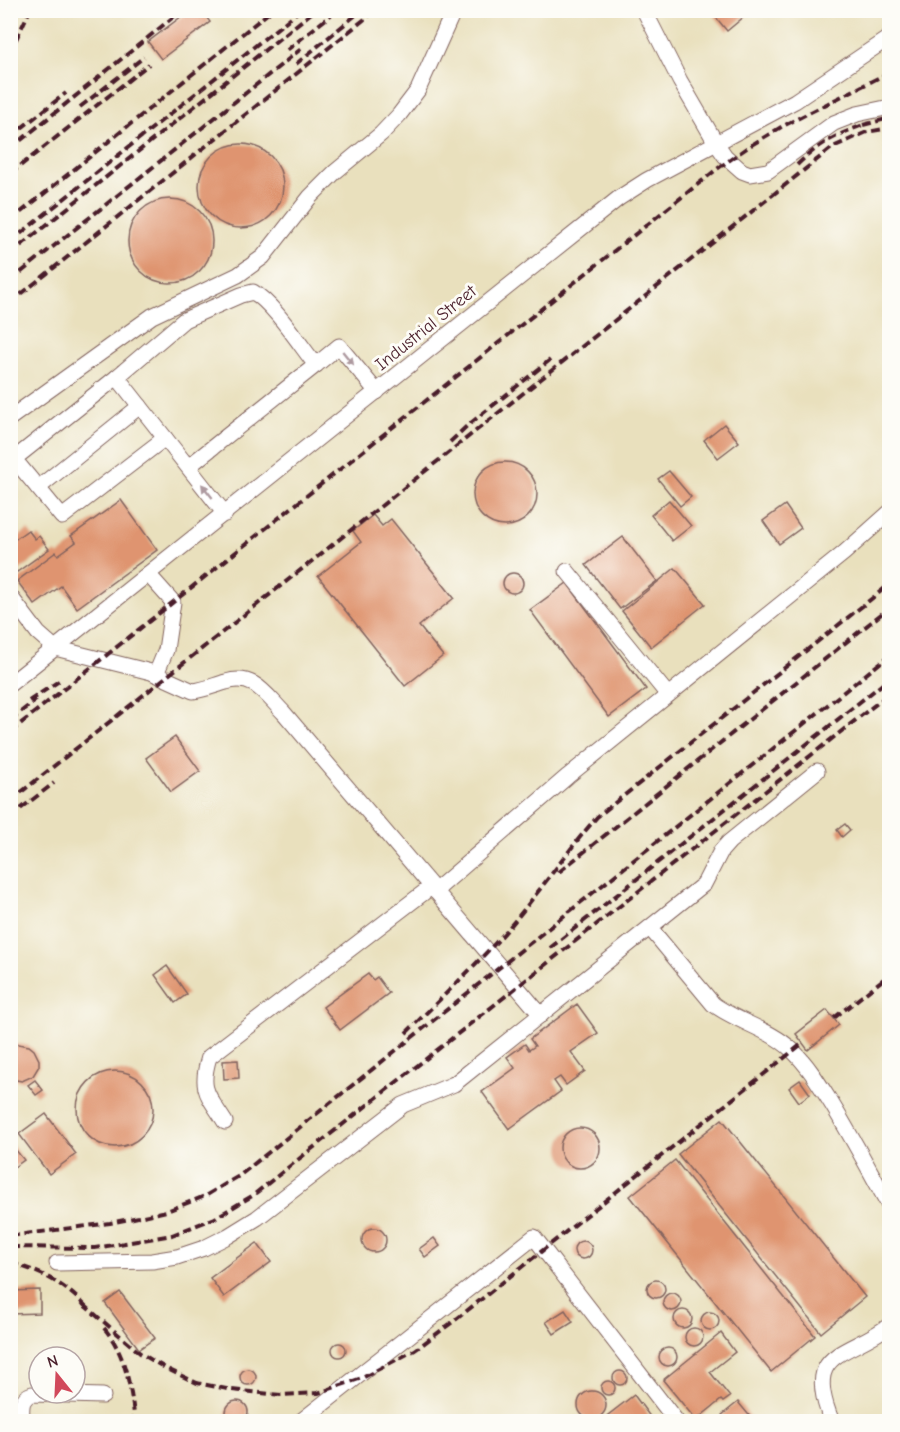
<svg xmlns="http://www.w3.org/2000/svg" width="900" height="1432" font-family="'Comic Neue',sans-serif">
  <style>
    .building { fill: #df946f }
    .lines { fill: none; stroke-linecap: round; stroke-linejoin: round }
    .minor-casing { stroke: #82635e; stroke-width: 17 }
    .minor { stroke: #fff; stroke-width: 15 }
    .rail { stroke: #4a1f2b; stroke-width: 4; stroke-dasharray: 9 4.5; stroke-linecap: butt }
    .oneway { fill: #ae9aa0 }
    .labels { text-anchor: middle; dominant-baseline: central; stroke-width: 6; stroke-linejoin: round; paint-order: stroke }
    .street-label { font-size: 18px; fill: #4a1f2b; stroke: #fdfcf7 }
  </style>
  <rect width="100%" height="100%" fill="#fdfcf7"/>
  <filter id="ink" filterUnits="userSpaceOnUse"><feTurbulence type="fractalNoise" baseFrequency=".0167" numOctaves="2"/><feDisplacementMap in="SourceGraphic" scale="12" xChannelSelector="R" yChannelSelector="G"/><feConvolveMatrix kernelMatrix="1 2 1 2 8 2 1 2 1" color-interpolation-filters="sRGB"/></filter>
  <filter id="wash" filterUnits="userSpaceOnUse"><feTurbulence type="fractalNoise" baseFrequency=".008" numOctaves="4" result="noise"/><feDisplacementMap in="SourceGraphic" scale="24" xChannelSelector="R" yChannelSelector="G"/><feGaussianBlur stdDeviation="1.35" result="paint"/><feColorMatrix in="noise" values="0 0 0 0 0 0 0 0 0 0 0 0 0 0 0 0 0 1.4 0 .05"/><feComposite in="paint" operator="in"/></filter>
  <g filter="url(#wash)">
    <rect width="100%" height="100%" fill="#e9e0bd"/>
    <g id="blocks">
      <g class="building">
        <path d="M 190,10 L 201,10 L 210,22 L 161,59 L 148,42 Z"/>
        <path d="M 710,10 L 752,10 L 727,31 Z"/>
        <circle cx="241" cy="186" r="42"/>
        <circle cx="170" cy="241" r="42"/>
        <path d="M 724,424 L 739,442 L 718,458 L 704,440 Z"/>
        <circle cx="505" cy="494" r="32"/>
        <path d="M 669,471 L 691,497 L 680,506 L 658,479 Z"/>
        <path d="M 121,500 L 157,550 L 77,608 L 61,586 L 35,605 L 17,581 L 56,552 L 58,555 L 76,542 L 71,536 Z"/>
        <path d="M 669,500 L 691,526 L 672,541 L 651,515 Z"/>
        <path d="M 785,505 L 801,528 L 779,544 L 763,521 Z"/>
        <path d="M 373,515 L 382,526 L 391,519 L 454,598 L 419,626 L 443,656 L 405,686 L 318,576 L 361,542 L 353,531 Z"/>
        <path d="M 28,530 L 35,539 L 39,536 L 49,549 L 17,572 L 10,564 L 10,543 Z"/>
        <path d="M 623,537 L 657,581 L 620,609 L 586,565 Z"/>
        <path d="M 675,568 L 705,604 L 651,647 L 622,611 Z"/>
        <circle cx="513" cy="583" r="10"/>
        <path d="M 567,583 L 646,689 L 609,717 L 530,610 Z"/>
        <path d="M 175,737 L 200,771 L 171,792 L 146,758 Z"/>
        <path d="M 845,824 L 850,830 L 842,837 L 837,830 Z"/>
        <path d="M 167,966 L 187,994 L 175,1003 L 155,975 Z"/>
        <path d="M 368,974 L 373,980 L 377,977 L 389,993 L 340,1030 L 323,1007 Z"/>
        <path d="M 577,1004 L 598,1033 L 571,1052 L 585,1071 L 566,1085 L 560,1077 L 554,1081 L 561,1091 L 509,1129 L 482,1092 L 515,1068 L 507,1057 L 525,1044 L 529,1050 L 535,1046 L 530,1039 Z"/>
        <path d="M 827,1010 L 839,1025 L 808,1050 L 796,1034 Z"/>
        <path d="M 18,1044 L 29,1046 L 34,1050 L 39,1060 L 39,1066 L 33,1076 L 22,1081 L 10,1079 L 10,1047 Z"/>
        <path d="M 238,1060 L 239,1078 L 224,1079 L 223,1061 Z"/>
        <circle cx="115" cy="1109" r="38"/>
        <path d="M 35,1080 L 43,1090 L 36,1095 L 28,1085 Z"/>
        <path d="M 800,1080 L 810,1094 L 799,1102 L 789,1088 Z"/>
        <path d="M 46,1114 L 76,1154 L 49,1174 L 19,1134 Z"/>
        <path d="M 722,1119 L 865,1297 L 821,1333 L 678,1154 Z"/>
        <circle cx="580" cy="1148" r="20"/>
        <path d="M 10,1143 L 24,1160 L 10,1170 Z"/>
        <path d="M 675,1160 L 815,1336 L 771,1372 L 630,1196 Z"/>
        <circle cx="374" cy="1240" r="12"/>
        <path d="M 434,1238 L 440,1246 L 425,1257 L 419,1249 Z"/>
        <circle cx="583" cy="1250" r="9"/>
        <path d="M 257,1243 L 271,1262 L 224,1297 L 210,1278 Z"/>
        <circle cx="656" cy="1289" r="9"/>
        <path d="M 40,1290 L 40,1313 L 10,1314 L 10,1291 Z"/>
        <path d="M 120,1292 L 155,1338 L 139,1349 L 105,1303 Z"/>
        <circle cx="672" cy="1302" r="9"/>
        <path d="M 565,1310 L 573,1322 L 554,1334 L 546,1322 Z"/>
        <circle cx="683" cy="1319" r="9"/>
        <circle cx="710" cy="1321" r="9"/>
        <circle cx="694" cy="1337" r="9"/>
        <path d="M 721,1333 L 735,1352 L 710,1372 L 730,1397 L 723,1402 L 721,1400 L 696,1420 L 663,1380 Z"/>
        <circle cx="339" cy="1350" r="7"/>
        <circle cx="668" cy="1357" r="9"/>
        <circle cx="248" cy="1377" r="8"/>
        <circle cx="620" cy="1378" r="7"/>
        <circle cx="608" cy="1388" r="7"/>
        <circle cx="592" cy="1405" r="14"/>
        <path d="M 634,1395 L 654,1422 L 599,1422 Z"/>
        <circle cx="237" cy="1412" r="11"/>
        <path d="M 738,1402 L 753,1420 L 750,1422 L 728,1422 L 722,1415 Z"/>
      </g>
    </g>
  </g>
  <g filter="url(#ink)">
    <use href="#blocks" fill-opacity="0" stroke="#82635e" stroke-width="1.5"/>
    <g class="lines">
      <g class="minor-casing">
        <g id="minor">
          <path d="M 644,10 L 680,81 L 716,143 L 725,156 L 742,171 L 750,174 L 768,171 L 834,123 L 857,114 L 890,107"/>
          <path d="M 316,365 L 339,346 L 377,392"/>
          <path d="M 117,377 L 14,459 L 62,517 L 165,438"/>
          <path d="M 10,418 L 152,316 L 238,275 L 263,257 L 310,197 L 335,172 L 381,134 L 399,115 L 418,90 L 454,10"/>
          <path d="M 188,467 L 316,365 C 300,345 273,303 253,292 L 241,295 L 184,320 L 117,377 L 225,514"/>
          <path d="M 38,488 L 140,406"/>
          <path d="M 567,571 L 668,695"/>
          <path d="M 148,574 L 173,602 L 166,650 L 156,674"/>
          <path d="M 10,596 L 38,633 L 55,648 L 151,672 L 193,691 C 204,690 215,685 226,682 C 254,673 266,695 284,713 L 541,1015"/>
          <path d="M 10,684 L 619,198 L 647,180 L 795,101 L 890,37"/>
          <path d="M 435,891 L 568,776 L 844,553 L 890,512"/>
          <path d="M 650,928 L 713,1004 C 737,1022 770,1029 792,1050 C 809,1066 821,1087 833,1106 C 853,1139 871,1173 890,1207"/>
          <path d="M 225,1122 C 208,1095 199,1090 209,1057 L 431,887"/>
          <path d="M 57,1263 L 152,1261 L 177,1257 L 204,1248 L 228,1236 L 257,1218 L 403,1105 L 454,1084 L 704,884 L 721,851 L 729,842 L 817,771"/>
          <path d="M 22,1422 C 22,1410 19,1398 32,1394 L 103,1396"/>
          <path d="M 300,1422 L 534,1237 L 677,1422"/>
          <path d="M 832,1422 C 802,1349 846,1358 890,1325"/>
        </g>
      </g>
      <use href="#minor" class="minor"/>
      <g class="rail">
        <path d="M 287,50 L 337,10"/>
        <path d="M 10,52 L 30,10"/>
        <path d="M 296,64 L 362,10"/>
        <path d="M 80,107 L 144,57"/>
        <path d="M 863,125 L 890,118"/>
        <path d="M 10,137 L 66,93"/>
        <path d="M 10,149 L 182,10"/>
        <path d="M 797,165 C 819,144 834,136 863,125"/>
        <path d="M 10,174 L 149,64"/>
        <path d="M 10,221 L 272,10"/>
        <path d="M 10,242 L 300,10"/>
        <path d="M 10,254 L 315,10"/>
        <path d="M 10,281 L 301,49"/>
        <path d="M 10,303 L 376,10"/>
        <path d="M 450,442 L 467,426 L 550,360"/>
        <path d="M 29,701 L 59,681"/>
        <path d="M 10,720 L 36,700"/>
        <path d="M 10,732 L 717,169 L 748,147 L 783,126 L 890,72"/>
        <path d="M 10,801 L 833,147 L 867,132 L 890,128"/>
        <path d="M 10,817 L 54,783"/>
        <path d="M 559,872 L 890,607"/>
        <path d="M 550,948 L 890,678"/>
        <path d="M 834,1018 L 890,974"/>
        <path d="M 406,1033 C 437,1002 470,971 500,938 C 534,900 563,856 597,817 L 890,584"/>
        <path d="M 10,1236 L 110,1223 L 167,1211 L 205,1196 L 239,1176 L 890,655"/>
        <path d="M 10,1247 L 95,1248 L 172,1235 L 215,1218 L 252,1196 L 890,693"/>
        <path d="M 10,1263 C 41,1271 67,1285 89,1310"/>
        <path d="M 83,1304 L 140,1353 L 165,1368 L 197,1383 L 232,1390 L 281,1395 L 318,1393 L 362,1378 L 415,1350 L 454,1321 L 803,1043"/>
        <path d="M 104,1328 C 126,1354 131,1389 135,1422"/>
      </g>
    </g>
    <defs><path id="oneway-solid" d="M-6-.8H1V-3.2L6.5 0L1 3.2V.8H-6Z" transform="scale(1.5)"/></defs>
    <g class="oneway">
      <use href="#oneway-solid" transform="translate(348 358) rotate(51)"/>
      <use href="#oneway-solid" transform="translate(207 491) rotate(-128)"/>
    </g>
  </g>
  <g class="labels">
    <g class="street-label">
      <text transform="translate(426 328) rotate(-39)">Industrial Street</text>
    </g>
  </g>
  <rect width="900" height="1432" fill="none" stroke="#fdfcf7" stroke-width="36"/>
  <g transform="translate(57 1375) rotate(342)"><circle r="28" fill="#fdfcf7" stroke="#b5a4a5" stroke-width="1.5"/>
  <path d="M0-4.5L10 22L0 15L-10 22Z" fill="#d1495b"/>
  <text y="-9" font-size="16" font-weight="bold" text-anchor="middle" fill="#4a1f2b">N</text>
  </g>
</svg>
